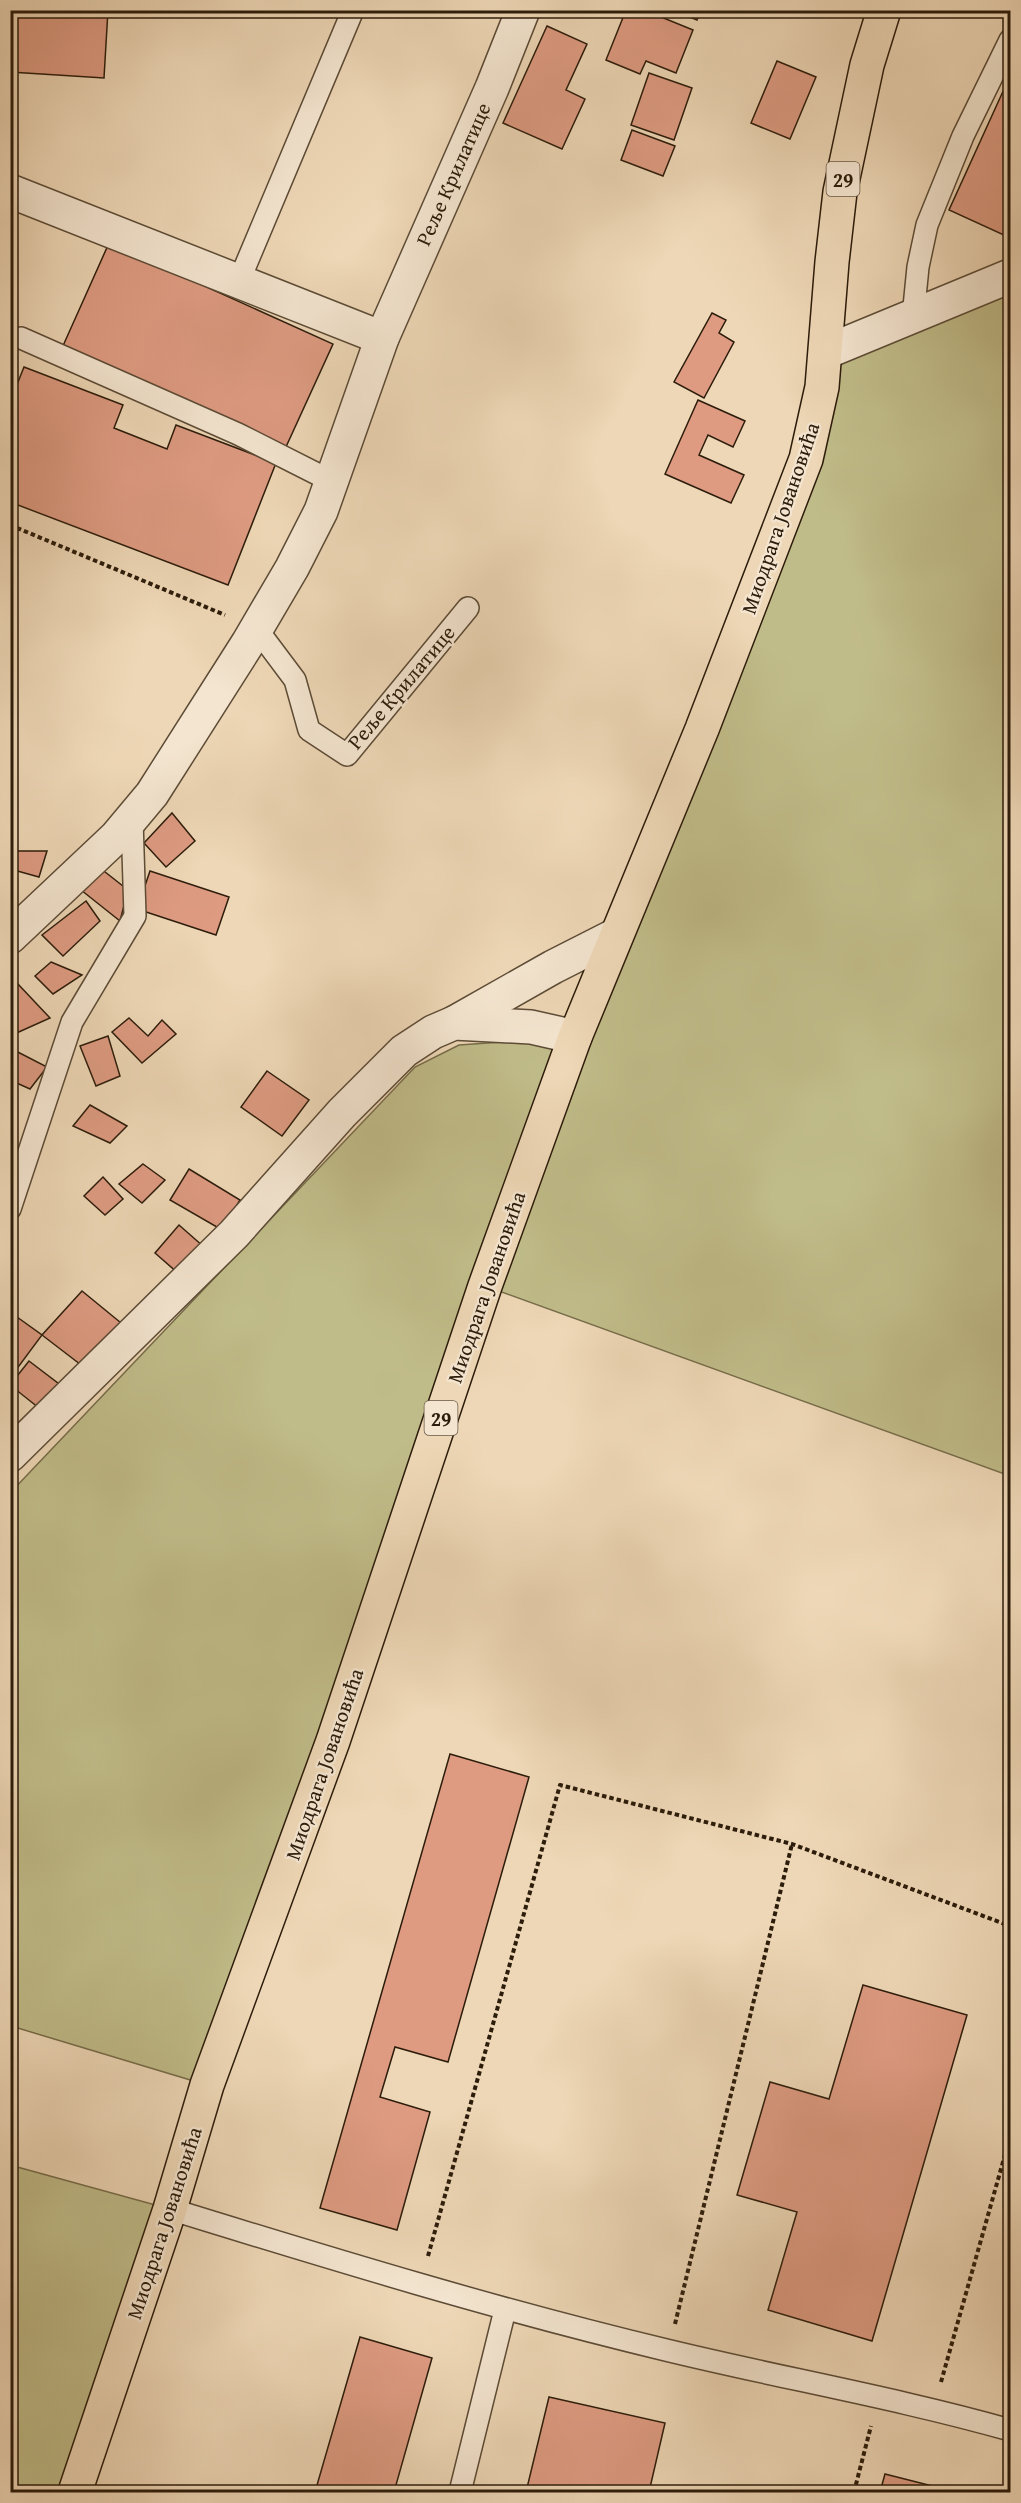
<svg xmlns="http://www.w3.org/2000/svg" width="1021" height="2503" font-family="'Gentium Book Plus',serif">
  <style>
    .green { fill: #c0bc89; stroke: #766c4a; stroke-width: 1.5 }
    .building { fill: #de9b82; stroke: #2c1c0b; stroke-width: 1.5 }
    .lines { fill: none; stroke-linecap: round; stroke-linejoin: round }
    .service-casing { stroke: #5c4b36; stroke-width: 24 }
    .minor-casing { stroke: #5c4b36; stroke-width: 36 }
    .primary-casing { stroke: #2c1c0b; stroke-width: 36 }
    .path { stroke: #2c1c0b; stroke-width: 4; stroke-dasharray: 4.5 3; stroke-linecap: butt }
    .service { stroke: #f4e5d0; stroke-width: 21 }
    .minor { stroke: #f4e5d0; stroke-width: 33 }
    .primary { stroke: #eed7b6; stroke-width: 33 }
    .labels { text-anchor: middle; dominant-baseline: central; stroke-width: 4.5; stroke-linejoin: round; paint-order: stroke }
    .shield { fill: #f4e5d0; stroke: #685846; stroke-width: 1.5 }
    .shield-label { font-size: 20px; font-weight: bold; fill: #2c1c0b }
    .street-label { font-size: 21px; fill: #2c1c0b; stroke: #f4e5d0 }
  </style>
  <rect width="100%" height="100%" fill="#eed7b6"/>
  <filter id="stains"><feTurbulence type="fractalNoise" baseFrequency=".00333" numOctaves="4"/><feColorMatrix values="0 0 0 0 .2 0 0 0 0 .09 0 0 0 0 .02 0 0 0 .5 -.17"/></filter>
  <radialGradient id="worn" r=".72"><stop offset=".6" stop-color="#630" stop-opacity="0"/><stop offset="1" stop-color="#630" stop-opacity=".3"/></radialGradient>
  <g class="green">
    <path d="M 1010,276 L 1010,1476 L 485,1286 L 207,2085 L 11,2026 L 10,1493 L 415,1067 L 459,1045 L 575,1037 L 702,729 L 826,352 Z"/>
    <path d="M 10,2165 L 170,2209 L 75,2492 L 11,2492 Z"/>
  </g>
  <g class="building">
    <path d="M 10,10 L 108,10 L 104,78 L 10,72 Z"/>
    <path d="M 626,10 L 644,10 L 693,30 L 676,73 L 646,61 L 640,74 L 606,60 Z"/>
    <path d="M 673,10 L 701,10 L 697,20 Z"/>
    <path d="M 547,26 L 587,44 L 566,90 L 585,99 L 562,149 L 503,123 Z"/>
    <path d="M 777,61 L 816,77 L 790,139 L 751,123 Z"/>
    <path d="M 649,73 L 692,88 L 674,140 L 631,125 Z"/>
    <path d="M 1010,76 L 1010,226 L 1006,236 L 949,210 Z"/>
    <path d="M 632,130 L 675,146 L 663,176 L 621,160 Z"/>
    <path d="M 109,243 L 333,344 L 285,449 L 62,348 Z"/>
    <path d="M 712,313 L 726,320 L 719,333 L 734,342 L 704,398 L 674,382 Z"/>
    <path d="M 24,367 L 123,405 L 114,428 L 167,449 L 176,425 L 276,463 L 228,585 L 10,502 L 10,396 L 12,397 Z"/>
    <path d="M 698,400 L 745,421 L 733,447 L 708,435 L 699,455 L 744,475 L 731,503 L 665,474 Z"/>
    <path d="M 172,813 L 195,841 L 166,867 L 144,843 Z"/>
    <path d="M 10,851 L 47,851 L 39,877 L 10,869 Z"/>
    <path d="M 100,868 L 128,890 L 120,921 L 81,890 Z"/>
    <path d="M 150,871 L 229,897 L 216,935 L 137,909 Z"/>
    <path d="M 86,901 L 100,921 L 63,956 L 42,935 Z"/>
    <path d="M 51,962 L 82,975 L 53,994 L 35,976 Z"/>
    <path d="M 17,983 L 50,1018 L 12,1035 L 10,990 Z"/>
    <path d="M 129,1018 L 148,1036 L 162,1020 L 176,1034 L 142,1063 L 112,1032 Z"/>
    <path d="M 108,1036 L 120,1076 L 96,1086 L 80,1046 Z"/>
    <path d="M 10,1048 L 47,1067 L 30,1089 L 10,1080 Z"/>
    <path d="M 267,1071 L 309,1100 L 282,1136 L 241,1107 Z"/>
    <path d="M 90,1105 L 127,1126 L 110,1143 L 73,1126 Z"/>
    <path d="M 143,1164 L 165,1180 L 142,1203 L 119,1184 Z"/>
    <path d="M 189,1169 L 240,1200 L 222,1230 L 170,1200 Z"/>
    <path d="M 103,1177 L 123,1199 L 105,1215 L 84,1196 Z"/>
    <path d="M 179,1225 L 204,1247 L 179,1274 L 155,1253 Z"/>
    <path d="M 82,1291 L 126,1327 L 89,1371 L 42,1335 Z"/>
    <path d="M 10,1312 L 42,1335 L 10,1378 Z"/>
    <path d="M 29,1361 L 63,1387 L 44,1412 L 10,1385 Z"/>
    <path d="M 450,1754 L 529,1777 L 448,2062 L 395,2047 L 380,2097 L 430,2112 L 397,2230 L 320,2208 Z"/>
    <path d="M 863,1985 L 967,2015 L 872,2341 L 768,2310 L 797,2212 L 737,2195 L 770,2082 L 829,2099 Z"/>
    <path d="M 360,2337 L 432,2358 L 394,2492 L 315,2492 Z"/>
    <path d="M 549,2397 L 665,2423 L 649,2492 L 526,2492 Z"/>
    <path d="M 885,2474 L 956,2492 L 880,2492 Z"/>
  </g>
  <g class="lines">
    <g class="service-casing">
      <g id="service">
        <path d="M 239,281 L 353,10"/>
        <path d="M 913,317 L 918,267 L 927,225 L 963,136 L 1010,40"/>
        <path d="M 21,338 L 238,434 L 331,481"/>
        <path d="M 256,628 L 295,680 L 309,730 L 347,755 L 468,608"/>
        <path d="M 10,1209 L 72,1022 L 135,916 L 132,819"/>
        <path d="M 170,2209 C 335,2260 499,2310 666,2350 C 781,2378 897,2398 1010,2430"/>
        <path d="M 460,2492 L 505,2310"/>
      </g>
    </g>
    <g class="minor-casing">
      <g id="minor">
        <path d="M 10,191 L 382,338"/>
        <path d="M 826,352 L 1010,276"/>
        <path d="M 10,937 L 116,837 L 152,794 L 248,643 L 292,568 L 321,511 L 382,338 L 492,88 L 523,10"/>
        <path d="M 454,1023 L 553,967 L 616,935"/>
        <path d="M 10,1455 L 234,1234 L 342,1113 L 404,1051 L 433,1032 L 454,1023 L 531,1027 L 575,1037"/>
      </g>
    </g>
    <g class="primary-casing">
      <path id="primary" d="M 75,2492 L 170,2209 L 207,2085 L 333,1741 L 485,1286 L 575,1037 L 702,729 L 806,459 L 822,387 L 832,262 L 840,192 L 867,65 L 884,10"/>
    </g>
    <g class="path">
      <path d="M 10,525 L 225,615"/>
      <path d="M 428,2256 L 560,1785 L 792,1844 L 1010,1926"/>
      <path d="M 675,2324 L 792,1844"/>
      <path d="M 941,2382 L 1010,2137"/>
      <path d="M 854,2492 L 871,2426"/>
    </g>
    <use href="#service" class="service"/>
    <use href="#minor" class="minor"/>
    <use href="#primary" class="primary"/>
  </g>
  <g class="labels">
    <g class="shield">
      <rect x="826.5" y="162" width="33" height="34" rx="4.5"/>
      <rect x="424.5" y="1401" width="33" height="34" rx="4.5"/>
    </g>
    <g class="shield-label">
      <text x="843" y="179">29</text>
      <text x="441" y="1418">29</text>
    </g>
    <g class="street-label">
      <text transform="translate(453 174) rotate(-66)">Реље Крилатице</text>
      <text transform="translate(780 518) rotate(-71)">Миодрага Јовановића</text>
      <text transform="translate(401 687) rotate(-50)">Реље Крилатице</text>
      <text transform="translate(486 1287) rotate(-71)">Миодрага Јовановића</text>
      <text transform="translate(324 1764) rotate(-71)">Миодрага Јовановића</text>
      <text transform="translate(164 2223) rotate(-72)">Миодрага Јовановића</text>
    </g>
  </g>
  <rect width="1021" height="2503" fill="none" stroke="#eed7b6" stroke-width="36"/>
  <rect x="12" y="12" width="997" height="2479" fill="none" stroke="#2c1c0b" stroke-width="3"/>
  <rect x="18" y="18" width="985" height="2467" fill="none" stroke="#2c1c0b" stroke-width="1.5"/>
  <rect width="100%" height="100%" filter="url(#stains)"/>
  <rect width="100%" height="100%" fill="url(#worn)"/>
</svg>
